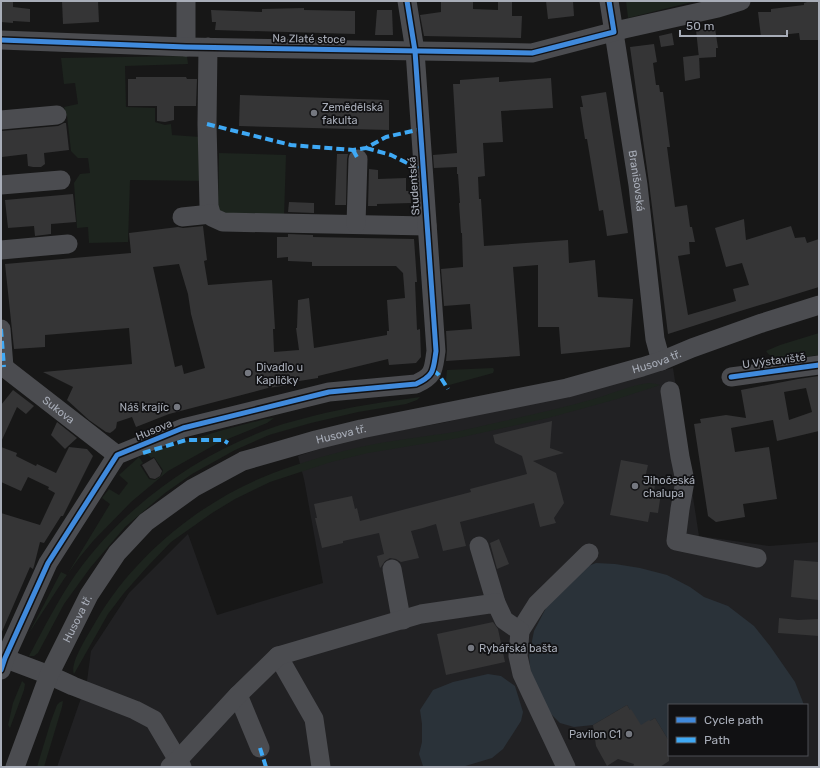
<svg xmlns="http://www.w3.org/2000/svg" width="820" height="768" font-family="Rubik,sans-serif">
  <style>
    .built { fill: #212123; fill-rule: evenodd }
    .green { fill: #1d241e }
    .water { fill: #2a3239 }
    .building { fill: #353536; fill-rule: evenodd }
    .lines { fill: none; stroke-linecap: round; stroke-linejoin: round }
    .minor { stroke: #4b4c50; stroke-width: 19 }
    .quiet { stroke: #3fa9f5; stroke-width: 4; stroke-dasharray: 8 4; stroke-linecap: butt }
    .cycleway-casing { stroke: #111113; stroke-width: 8 }
    .cycleway { stroke: #408adc; stroke-width: 5 }
    .poi-dot { fill: #757880; stroke: #111113; stroke-width: 1.5 }
    .labels { text-anchor: middle; dominant-baseline: central; stroke-width: 3.5; stroke-linejoin: round; paint-order: stroke }
    .street-label { font-size: 11px; fill: #a8adb8; stroke: #111113 }
    .poi-label { font-size: 11px; fill: #a8adb8; stroke: #111113; text-anchor: start }
  </style>
  <rect width="100%" height="100%" fill="#171717"/>
  <path class="built" d="M 673,368 L 699,536 L 769,546 L 819,542 L 819,767 L 57,767 L 87,681 L 91,651 L 129,593 L 188,534 L 217,615 L 323,583 L 304,479 L 298,456 L 343,441 L 442,423 ZM 669,705 L 807,705 L 807,755 L 669,755 Z"/>
  <g class="green">
    <path d="M 626,1 L 696,1 L 628,18 Z"/>
    <path d="M 187,56 L 188,64 L 125,66 L 126,107 L 155,108 L 155,122 L 165,125 L 171,124 L 172,135 L 214,138 L 213,181 L 130,180 L 128,242 L 89,243 L 88,227 L 77,228 L 74,183 L 80,174 L 90,173 L 88,158 L 78,158 L 71,151 L 67,116 L 64,107 L 78,104 L 75,83 L 64,84 L 61,58 Z"/>
    <path d="M 219,153 L 286,155 L 284,217 L 223,215 L 218,209 Z"/>
    <path d="M 819,333 L 819,355 C 807,356 784,362 773,357 C 770,356 768,354 766,351 L 780,345 Z"/>
    <path d="M 493,368 L 494,370 L 493,373 L 442,387 L 446,380 L 447,370 Z"/>
    <path d="M 649,383 L 656,384 L 660,385 L 617,399 L 548,418 L 458,438 L 368,453 L 331,462 L 270,482 L 235,499 L 212,513 L 171,542 L 147,567 L 124,593 L 108,614 L 74,674 C 69,663 90,632 96,621 C 132,559 195,506 261,478 C 292,465 323,456 356,448 C 390,440 425,437 460,431 C 475,428 489,424 504,421 C 535,414 566,407 597,398 C 614,393 631,385 649,383 Z"/>
    <path d="M 420,397 L 417,400 L 406,404 L 358,412 L 311,423 L 269,435 L 235,450 L 192,474 L 165,493 L 125,527 L 90,568 L 64,604 L 38,653 L 34,656 L 29,656 C 44,628 58,600 76,574 C 126,504 201,451 283,424 C 293,421 303,419 313,416 C 348,407 384,402 420,397 Z"/>
    <path d="M 274,418 L 267,423 L 218,443 L 168,471 L 131,502 L 93,541 L 79,558 L 64,579 L 29,633 L 61,572 L 67,575 L 110,504 L 102,498 L 109,489 L 119,495 L 128,483 L 119,475 L 139,457 L 143,463 L 140,465 L 149,479 L 155,480 L 161,476 L 163,470 L 154,457 L 151,458 L 147,453 L 223,430 L 265,419 Z"/>
    <path d="M 22,681 L 25,684 L 24,690 L 10,728 L 8,725 L 13,703 Z"/>
    <path d="M 63,701 L 62,707 L 44,767 L 37,767 L 51,721 L 57,705 L 60,702 Z"/>
  </g>
  <g class="water">
    <path d="M 596,563 L 615,564 L 640,568 L 667,575 L 690,587 L 704,597 L 728,606 L 754,626 L 770,646 L 795,682 L 804,705 L 669,705 L 669,741 L 655,718 L 640,727 L 627,705 L 593,725 L 574,727 L 560,723 L 549,712 L 531,676 L 529,656 L 534,631 L 547,606 L 578,570 Z"/>
    <path d="M 488,674 L 501,676 L 515,686 L 523,712 L 521,721 L 503,749 L 492,758 L 462,767 L 426,767 L 423,766 L 419,754 L 422,742 L 422,724 L 420,710 L 433,690 L 453,682 Z"/>
  </g>
  <g class="building">
    <path d="M 1,1 L 13,1 L 13,7 L 30,9 L 30,22 L 13,21 L 13,23 L 1,22 Z"/>
    <path d="M 62,1 L 98,1 L 99,22 L 63,24 Z"/>
    <path d="M 441,1 L 473,1 L 473,9 L 498,10 L 498,1 L 512,1 L 512,16 L 522,16 L 521,38 L 424,36 L 420,15 L 441,12 Z"/>
    <path d="M 546,1 L 573,1 L 574,16 L 548,19 Z"/>
    <path d="M 810,1 L 819,1 L 819,40 L 800,40 L 799,33 L 761,37 L 758,12 L 771,12 L 771,9 L 804,5 L 804,3 Z"/>
    <path d="M 304,8 L 304,10 L 355,11 L 355,34 L 215,30 L 216,22 L 212,22 L 211,10 L 262,12 L 262,9 Z"/>
    <path d="M 377,10 L 392,10 L 393,35 L 375,35 Z"/>
    <path d="M 715,28 L 718,48 L 716,48 L 716,57 L 699,58 L 696,30 Z"/>
    <path d="M 672,33 L 674,45 L 661,47 L 659,36 Z"/>
    <path d="M 654,44 L 657,62 L 653,63 L 656,85 L 659,85 L 660,92 L 663,92 L 670,147 L 667,147 L 675,207 L 687,205 L 690,227 L 692,227 L 695,242 L 689,242 L 690,254 L 678,256 L 688,315 L 736,301 L 733,289 L 749,285 L 742,263 L 726,267 L 715,228 L 744,219 L 746,240 L 791,226 L 795,238 L 805,237 L 807,243 L 819,239 L 819,287 L 737,312 L 668,334 L 649,183 L 630,47 Z"/>
    <path d="M 699,55 L 700,78 L 685,81 L 683,57 Z"/>
    <path d="M 136,77 L 186,77 L 187,79 L 197,79 L 196,106 L 174,106 L 174,120 L 165,122 L 157,121 L 157,106 L 128,106 L 128,79 L 136,79 Z"/>
    <path d="M 499,77 L 499,82 L 551,78 L 553,108 L 501,111 L 503,142 L 483,143 L 485,176 L 478,177 L 479,199 L 481,199 L 484,246 L 568,240 L 569,263 L 595,260 L 598,297 L 633,299 L 630,347 L 561,354 L 559,327 L 538,327 L 538,265 L 513,267 L 520,356 L 446,361 L 447,350 L 446,331 L 472,329 L 470,304 L 444,306 L 441,269 L 463,267 L 462,233 L 461,233 L 459,203 L 460,203 L 458,174 L 457,174 L 457,167 L 434,168 L 433,155 L 457,153 L 453,84 L 460,84 L 460,80 Z"/>
    <path d="M 606,92 L 628,233 L 607,236 L 603,210 L 599,211 L 587,139 L 585,139 L 580,107 L 583,107 L 581,96 Z"/>
    <path d="M 240,95 L 389,100 L 389,130 L 239,126 Z"/>
    <path d="M 64,123 L 66,123 L 69,150 L 44,153 L 45,164 L 41,167 L 33,167 L 28,166 L 27,154 L 2,157 L 1,131 L 58,126 Z"/>
    <path d="M 337,154 L 348,154 L 347,159 L 346,205 L 335,205 Z"/>
    <path d="M 369,169 L 378,170 L 378,179 L 406,178 L 406,191 L 410,191 L 411,203 L 377,204 L 377,206 L 368,206 Z"/>
    <path d="M 73,194 L 76,222 L 51,224 L 51,234 L 35,236 L 34,226 L 8,228 L 5,200 Z"/>
    <path d="M 289,202 L 314,203 L 314,213 L 288,212 Z"/>
    <path d="M 203,226 L 207,260 L 204,261 L 208,285 L 272,280 L 275,329 L 273,329 L 274,352 L 299,350 L 296,328 L 297,328 L 298,300 L 309,298 L 314,348 L 387,335 L 387,331 L 389,331 L 387,300 L 405,298 L 403,273 L 396,266 L 312,266 L 312,262 L 288,261 L 288,257 L 277,258 L 277,237 L 288,237 L 288,234 L 313,235 L 313,237 L 414,239 L 417,282 L 415,282 L 417,330 L 420,329 L 421,357 L 416,363 L 389,365 L 388,359 L 318,376 L 318,378 L 287,383 L 288,385 L 268,388 L 169,414 L 136,427 L 132,417 L 117,422 L 116,428 L 113,431 L 110,433 L 106,432 L 89,420 L 67,400 L 73,387 L 43,372 L 132,364 L 129,328 L 45,335 L 45,347 L 14,349 L 5,264 L 131,253 L 129,233 L 178,227 L 183,228 ZM 179,264 L 188,294 L 191,314 L 205,368 L 184,374 L 182,365 L 175,367 L 153,267 Z"/>
    <path d="M 819,376 L 819,431 L 777,441 L 773,420 L 731,428 L 735,452 L 769,447 L 777,499 L 743,504 L 745,517 L 716,522 L 708,516 L 694,424 L 701,423 L 700,419 L 726,415 L 746,418 L 741,390 L 798,379 ZM 806,388 L 812,412 L 789,420 L 784,392 Z"/>
    <path d="M 13,390 L 34,406 L 26,414 L 17,407 L 1,442 L 1,405 Z"/>
    <path d="M 552,421 L 550,448 L 564,453 L 533,461 L 556,473 L 564,503 L 554,518 L 556,523 L 540,527 L 534,503 L 460,522 L 466,546 L 443,551 L 436,524 L 423,528 L 411,531 L 419,558 L 401,562 L 396,559 L 390,558 L 385,561 L 381,567 L 380,568 L 377,556 L 384,554 L 379,533 L 343,541 L 343,543 L 322,548 L 315,518 L 317,518 L 314,504 L 352,496 L 355,509 L 357,508 L 360,521 L 471,492 L 470,489 L 527,474 L 522,456 L 495,443 L 493,435 Z"/>
    <path d="M 57,422 L 77,438 L 65,449 L 51,435 Z"/>
    <path d="M 1,447 L 17,453 L 16,456 L 36,466 L 37,464 L 56,473 L 69,447 L 87,449 L 93,456 L 63,516 L 61,516 L 44,543 L 40,542 L 34,566 L 33,569 L 30,567 L 1,634 L 1,513 L 40,525 L 55,493 L 48,489 L 49,487 L 28,477 L 21,491 L 1,482 Z"/>
    <path d="M 154,458 L 162,471 L 160,476 L 155,479 L 150,478 L 142,465 Z"/>
    <path d="M 621,460 L 648,465 L 645,478 L 656,480 L 654,491 L 661,493 L 658,513 L 650,512 L 648,522 L 610,515 Z"/>
    <path d="M 499,539 L 509,564 L 497,569 L 490,543 Z"/>
    <path d="M 794,560 L 819,562 L 819,600 L 791,597 Z"/>
    <path d="M 779,618 L 798,620 L 819,619 L 819,636 L 778,633 Z"/>
    <path d="M 493,622 L 498,629 L 505,662 L 446,675 L 437,634 Z"/>
    <path d="M 627,705 L 630,710 L 631,709 L 641,725 L 649,720 L 650,721 L 655,718 L 669,741 L 669,761 L 660,767 L 633,767 L 634,764 L 618,759 L 607,766 L 596,746 L 593,725 Z"/>
  </g>
  <g class="lines">
    <g class="minor">
      <path d="M 186,1 L 186,47"/>
      <path id="s1" d="M 609,1 L 638,185 L 655,339 L 661,361"/>
      <path d="M 1,40 L 186,47 L 532,53 L 624,29 L 718,8 L 741,1"/>
      <path d="M 208,47 L 207,124 L 209,206 L 212,217 L 223,222 L 427,226"/>
      <path d="M 1,120 L 57,115"/>
      <path d="M 1,185 L 61,180"/>
      <path d="M 182,217 L 211,214"/>
      <path d="M 356,224 L 358,159"/>
      <path d="M 1,250 L 68,244"/>
      <path d="M 1,329 L 4,367"/>
      <path id="s2" d="M 1,365 L 117,455"/>
      <path d="M 731,377 L 819,365"/>
      <path d="M 670,391 L 680,457 L 685,481 L 680,509 L 676,541 L 757,558"/>
      <path d="M 479,546 L 496,603"/>
      <path d="M 392,569 L 400,613 L 403,620"/>
      <path d="M 520,631 L 537,604 L 589,553"/>
      <path d="M 278,656 L 314,719 L 321,767"/>
      <path d="M 1,657 L 49,675 L 73,686 L 135,710 L 154,720 L 182,767"/>
      <path d="M 1,670 L 5,658 L 48,563 L 117,455 L 183,428 L 329,392 L 416,384 C 435,375 433,370 436,351 L 415,51 L 407,1"/>
      <path d="M 238,695 L 260,748"/>
      <path id="s3" d="M 15,767 L 49,675 L 89,595 L 117,553 L 146,522 L 193,488 L 243,461 L 316,440 L 361,429 L 567,388 L 642,367 L 661,361 L 692,348 L 762,323 L 819,305"/>
      <path d="M 170,767 L 178,760 L 238,695 L 278,656 L 421,614 L 496,603 L 504,620 L 520,631 L 518,656 L 522,674 L 566,767"/>
    </g>
    <g class="quiet">
      <path d="M 207,124 L 291,145 L 353,150 L 366,148 L 386,137 L 421,129"/>
      <path d="M 366,148 L 391,155 L 423,171"/>
      <path d="M 353,150 L 358,159"/>
      <path d="M 1,329 L 4,367"/>
      <path d="M 433,370 L 439,375 L 448,389"/>
      <path d="M 143,453 L 186,440 L 223,440 L 228,443"/>
      <path d="M 260,748 L 266,767"/>
    </g>
    <g class="cycleway-casing">
      <g id="cycleway">
        <path d="M 1,40 L 186,47 L 532,53 L 614,32 L 609,1"/>
        <path d="M 731,377 L 819,365"/>
        <path d="M 1,670 L 5,658 L 48,563 L 117,455 L 183,428 L 329,392 L 416,384 C 435,375 433,370 436,351 L 415,51 L 407,1"/>
      </g>
    </g>
    <use href="#cycleway" class="cycleway"/>
  </g>
  <g class="poi-dot">
    <circle cx="314" cy="113" r="4"/>
    <circle cx="248" cy="373" r="4"/>
    <circle cx="177" cy="407" r="4"/>
    <circle cx="635" cy="486" r="4"/>
    <circle cx="471" cy="648" r="4"/>
    <circle cx="629" cy="734" r="4"/>
  </g>
  <g class="labels">
    <g class="street-label">
      <text transform="translate(309 39) rotate(1)">Na Zlaté stoce</text>
      <text stroke="none"><textPath href="#s1" startOffset="182">Branišovská</textPath></text>
      <text transform="translate(414 186) rotate(-94)">Studentská</text>
      <text stroke="none"><textPath href="#s3" startOffset="821">Husova tř.</textPath></text>
      <text transform="translate(774 361) rotate(-7)">U Výstaviště</text>
      <text stroke="none"><textPath href="#s2" startOffset="73">Sukova</textPath></text>
      <text transform="translate(154 430) rotate(-22)">Husova</text>
      <text stroke="none"><textPath href="#s3" startOffset="497">Husova tř.</textPath></text>
      <text stroke="none"><textPath href="#s3" startOffset="161">Husova tř.</textPath></text>
    </g>
    <g class="poi-label">
      <text x="322" y="107">Zemědělská<tspan x="322" dy="13">fakulta</tspan></text>
      <text x="256" y="367">Divadlo u<tspan x="256" dy="13">Kapličky</tspan></text>
      <text x="169" y="407" text-anchor="end">Náš krajíc</text>
      <text x="643" y="480">Jihočeská<tspan x="643" dy="13">chalupa</tspan></text>
      <text x="479" y="648">Rybářská bašta</text>
      <text x="621" y="734" text-anchor="end">Pavilon C1</text>
    </g>
  </g>
  <rect width="820" height="768" fill="none" stroke="#a8adb8" stroke-width="4"/>
  <rect x="668" y="704" width="140" height="52" fill="#111113" stroke="#4d4f55"/>
  <rect x="676" y="717" width="20" height="6" fill="#408adc" stroke="#4d4f55"/>
  <text x="704" y="724" font-size="12" fill="#a8adb8">Cycle path</text>
  <rect x="676" y="737" width="20" height="6" fill="#3fa9f5" stroke="#4d4f55"/>
  <text x="704" y="744" font-size="12" fill="#a8adb8">Path</text>
  <path d="M680 30v6h107v-6" fill="none" stroke="#a8adb8" stroke-width="2"/>
  <text x="686" y="30" font-size="12" fill="#a8adb8" stroke="#111113" stroke-width="3" paint-order="stroke">50 m</text>
</svg>
